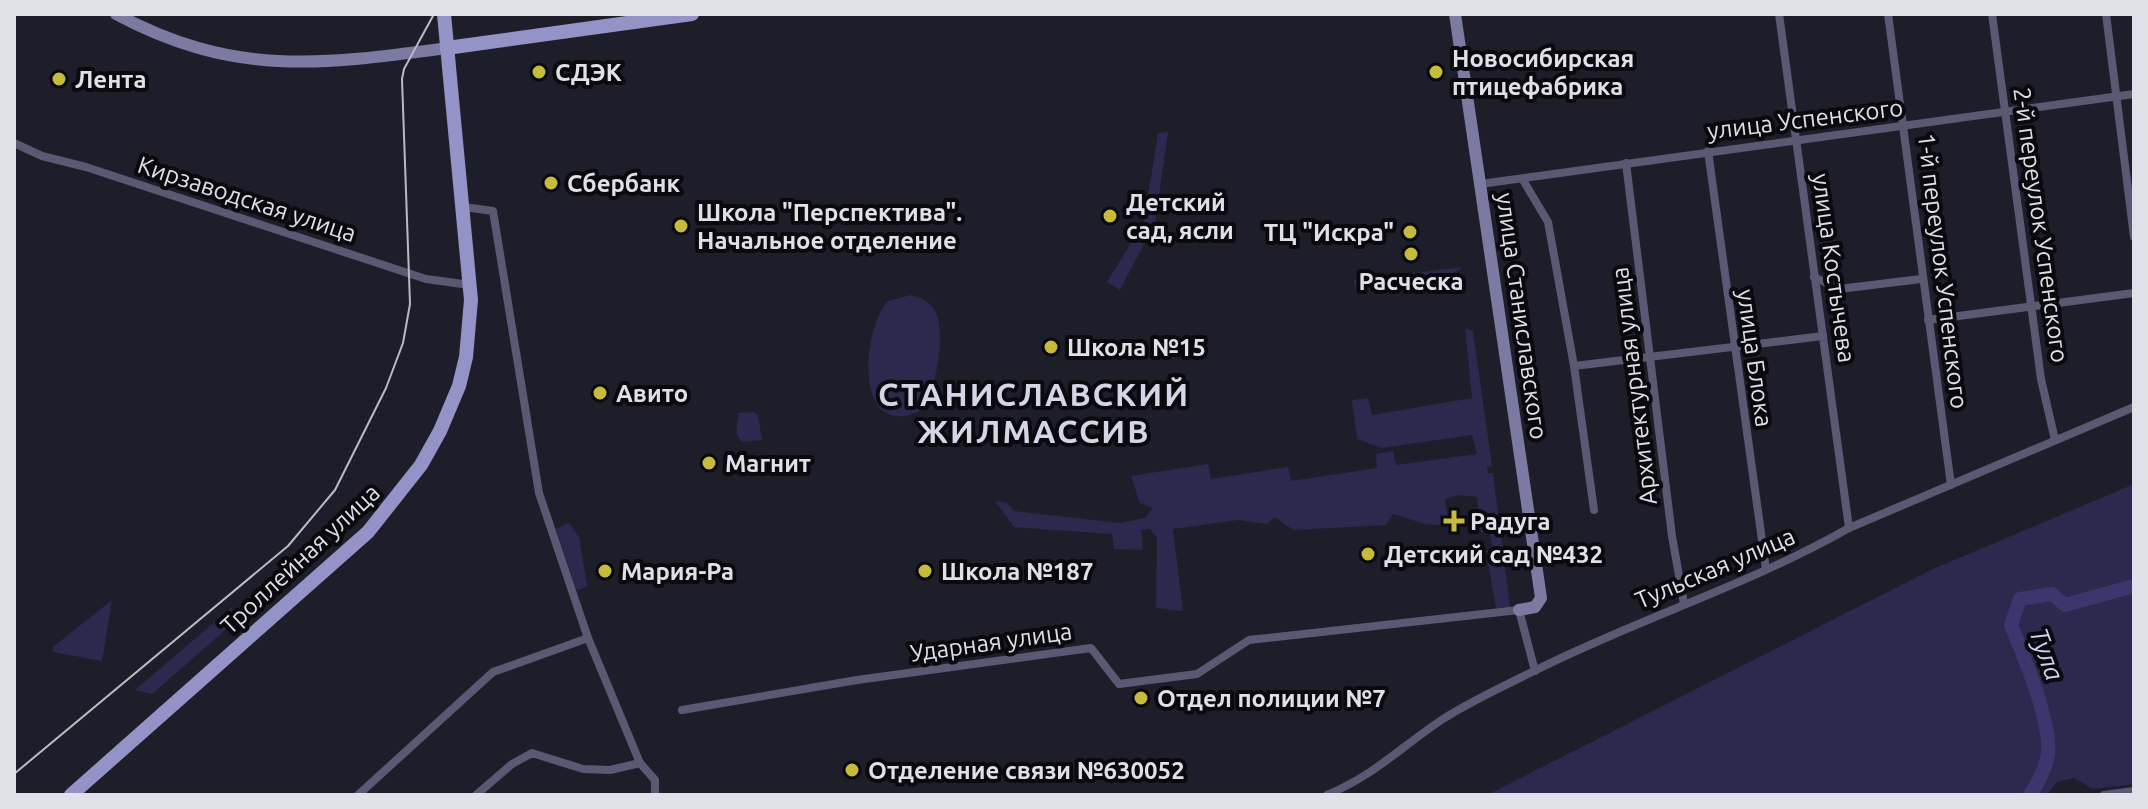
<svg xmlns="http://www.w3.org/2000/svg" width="2148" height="809" font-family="Ubuntu,sans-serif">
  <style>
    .green { fill: #2b294d }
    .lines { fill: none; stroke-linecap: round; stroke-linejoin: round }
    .river { stroke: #3b376c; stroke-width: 14 }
    .street { stroke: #595973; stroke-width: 8 }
    .secondary { stroke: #7a7aa2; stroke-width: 12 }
    .primary { stroke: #9393c7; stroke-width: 14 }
    .tram { stroke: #babac3; stroke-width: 2 }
    .poi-dot { fill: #c7bb3c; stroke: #09090e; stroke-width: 3 }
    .labels { text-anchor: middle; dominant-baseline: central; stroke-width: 8; stroke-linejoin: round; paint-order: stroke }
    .poi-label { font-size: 24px; font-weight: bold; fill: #e0e0e8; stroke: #09090e; text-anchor: start }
    .street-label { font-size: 24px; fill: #e0e0e8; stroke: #09090e }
    .water-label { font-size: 26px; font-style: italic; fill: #cfd0f2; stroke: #09090e }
    .district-label { font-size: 32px; font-weight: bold; letter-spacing: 2px; fill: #d4d5e5; stroke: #09090e }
  </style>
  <rect width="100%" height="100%" fill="#1e1e2a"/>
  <g class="green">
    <path d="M 1168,132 L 1155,223 L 1120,290 L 1107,282 L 1144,222 L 1158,133 Z"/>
    <path d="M 1464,267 L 1444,278 L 1356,290 L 1354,280 Z"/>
    <path d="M 911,295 C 922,298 931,302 936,313 C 946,333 936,395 920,411 C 853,442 862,328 888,301 Z"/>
    <path d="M 1465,328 L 1473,331 L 1492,466 L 1487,467 L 1488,473 L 1493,473 L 1510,607 L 1496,608 L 1486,551 L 1493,549 L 1490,532 L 1481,532 L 1477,497 L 1459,495 L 1445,499 L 1449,526 L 1425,524 L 1393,514 L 1386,525 L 1293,530 L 1275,517 L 1267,524 L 1238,520 L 1173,529 L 1183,611 L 1156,608 L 1157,538 L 1150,529 L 1141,530 L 1143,550 L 1114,549 L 1112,534 L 1014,527 L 995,501 L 1007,503 L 1014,511 L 1120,523 L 1145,518 L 1153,508 L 1140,503 L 1131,476 L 1208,464 L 1211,479 L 1288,467 L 1291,481 L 1377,468 L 1376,454 L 1393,451 L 1396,465 L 1477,454 L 1472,435 L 1381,448 L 1357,439 L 1352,400 L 1368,398 L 1372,415 L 1472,398 Z"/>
    <path d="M 753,412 L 758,415 L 762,440 L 742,442 C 732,431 739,424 738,413 Z"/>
    <path d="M 2134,484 L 2134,784 L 2093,789 L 2074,778 L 2057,782 L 2047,795 L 1487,795 L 1933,569 Z"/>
    <path d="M 569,523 L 579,537 L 587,586 L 579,590 L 576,589 L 556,529 Z"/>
    <path d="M 112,600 L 102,661 L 53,652 L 53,647 Z"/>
    <path d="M 231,608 L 240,617 L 152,694 L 135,690 Z"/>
  </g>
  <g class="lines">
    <path class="river" d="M 2030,795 C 2038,783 2046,769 2048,754 C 2051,720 2024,657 2011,625 L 2020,599 L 2052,594 L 2065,605 L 2134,586"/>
    <g class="street">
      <path d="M 1779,14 L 1849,528"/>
      <path d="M 1888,14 L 1951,485"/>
      <path d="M 1992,14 L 2041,379 L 2055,440"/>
      <path d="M 2106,14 L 2134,237"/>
      <path d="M 14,143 L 42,156 L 86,167 L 426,279 L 470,285"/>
      <path d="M 1708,151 L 1766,569"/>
      <path d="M 1626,163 L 1672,536 L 1684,604"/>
      <path d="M 1523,180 L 1548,222 L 1574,366 L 1594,510"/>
      <path d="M 1480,184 L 2134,94"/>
      <path d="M 464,207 L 493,211 L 539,493 L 588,638 L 640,763 L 655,780 L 655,795"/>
      <path d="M 1814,277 L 1839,289 L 1921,279"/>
      <path d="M 1928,320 L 2134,293"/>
      <path d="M 1574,366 L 1823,336"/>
      <path d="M 682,710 L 857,680 L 1091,648 L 1119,684 L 1197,674 L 1249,640 L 1519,610 L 1535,671"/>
      <path d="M 358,795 L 493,672 L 588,638"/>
      <path d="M 476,795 L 512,764 L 532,753 L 583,769 L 610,770 L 640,763"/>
      <path d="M 1327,795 C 1375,775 1402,746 1443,719 C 1471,701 1504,686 1534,671 C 1637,619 1749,585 1849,528 L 2134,407"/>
      <path d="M 2104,795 L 2134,791"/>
    </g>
    <g class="secondary">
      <path d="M 116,14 C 233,77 321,65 447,48"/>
      <path d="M 1455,14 L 1541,598 L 1535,607 L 1519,610"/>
    </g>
    <g class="primary">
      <path d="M 447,48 L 692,14"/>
      <path d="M 71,795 L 368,532 L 421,465 L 440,431 L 459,386 L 466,357 L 471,300 L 444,14"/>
    </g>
    <path class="tram" d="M 14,774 L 288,546 L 335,490 L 386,388 L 403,343 L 410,304 L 402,79 L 404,69 L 434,14"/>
  </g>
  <g class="poi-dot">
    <circle cx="539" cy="72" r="8"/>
    <circle cx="1436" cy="72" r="8"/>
    <circle cx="59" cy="79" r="8"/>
    <circle cx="551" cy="183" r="8"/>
    <circle cx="1110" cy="216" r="8"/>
    <circle cx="681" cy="226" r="8"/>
    <circle cx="1410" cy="232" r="8"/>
    <circle cx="1411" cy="254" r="8"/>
    <circle cx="1051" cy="347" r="8"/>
    <circle cx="600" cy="393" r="8"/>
    <circle cx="709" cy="463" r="8"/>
    <path d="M1450 509h8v8h8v8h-8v8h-8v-8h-8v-8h8z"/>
    <circle cx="1368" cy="554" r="8"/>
    <circle cx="605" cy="571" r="8"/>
    <circle cx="925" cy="571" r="8"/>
    <circle cx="1141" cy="698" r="8"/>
    <circle cx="852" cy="770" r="8"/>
  </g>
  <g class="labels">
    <g class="poi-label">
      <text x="1452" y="58">Новосибирская<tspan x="1452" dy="28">птицефабрика</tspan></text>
      <text x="555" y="72">СДЭК</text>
      <text x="75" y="79">Лента</text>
      <text x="567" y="183">Сбербанк</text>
      <text x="1126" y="202">Детский<tspan x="1126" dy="28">сад, ясли</tspan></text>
      <text x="697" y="212">Школа "Перспектива".<tspan x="697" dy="28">Начальное отделение</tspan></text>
      <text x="1394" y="232" text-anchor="end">ТЦ "Искра"</text>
      <text x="1411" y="281" text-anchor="middle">Расческа</text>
      <text x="1067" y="347">Школа №15</text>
      <text x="616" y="393">Авито</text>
      <text x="725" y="463">Магнит</text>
      <text x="1470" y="521">Радуга</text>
      <text x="1384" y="554">Детский сад №432</text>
      <text x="621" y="571">Мария-Ра</text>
      <text x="941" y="571">Школа №187</text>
      <text x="1157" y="698">Отдел полиции №7</text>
      <text x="868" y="770">Отделение связи №630052</text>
    </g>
    <g class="street-label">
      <text transform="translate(1805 119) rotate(-7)">улица Успенского</text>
      <text transform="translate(247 199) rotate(18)">Кирзаводская улица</text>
      <text transform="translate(2041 225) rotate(82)">2-й переулок Успенского</text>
      <text transform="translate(1834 268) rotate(82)">улица Костычева</text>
      <text transform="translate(1943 271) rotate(83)">1-й переулок Успенского</text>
      <text transform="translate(1522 316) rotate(82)">улица Станиславского</text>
      <text transform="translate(1755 358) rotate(82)">улица Блока</text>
      <text transform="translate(1634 386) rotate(-97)">Архитектурная улица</text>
      <text transform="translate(300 559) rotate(-43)">Троллейная улица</text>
      <text transform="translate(1715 568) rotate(-23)">Тульская улица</text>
      <text transform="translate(991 642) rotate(-8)">Ударная улица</text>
    </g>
    <g class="water-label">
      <text transform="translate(2047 654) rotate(70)">Тула</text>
    </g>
    <g class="district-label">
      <text x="1034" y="394">СТАНИСЛАВСКИЙ<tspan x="1034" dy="37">ЖИЛМАССИВ</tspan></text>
    </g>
  </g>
  <rect width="2148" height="809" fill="none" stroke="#e0e0e8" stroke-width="32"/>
</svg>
